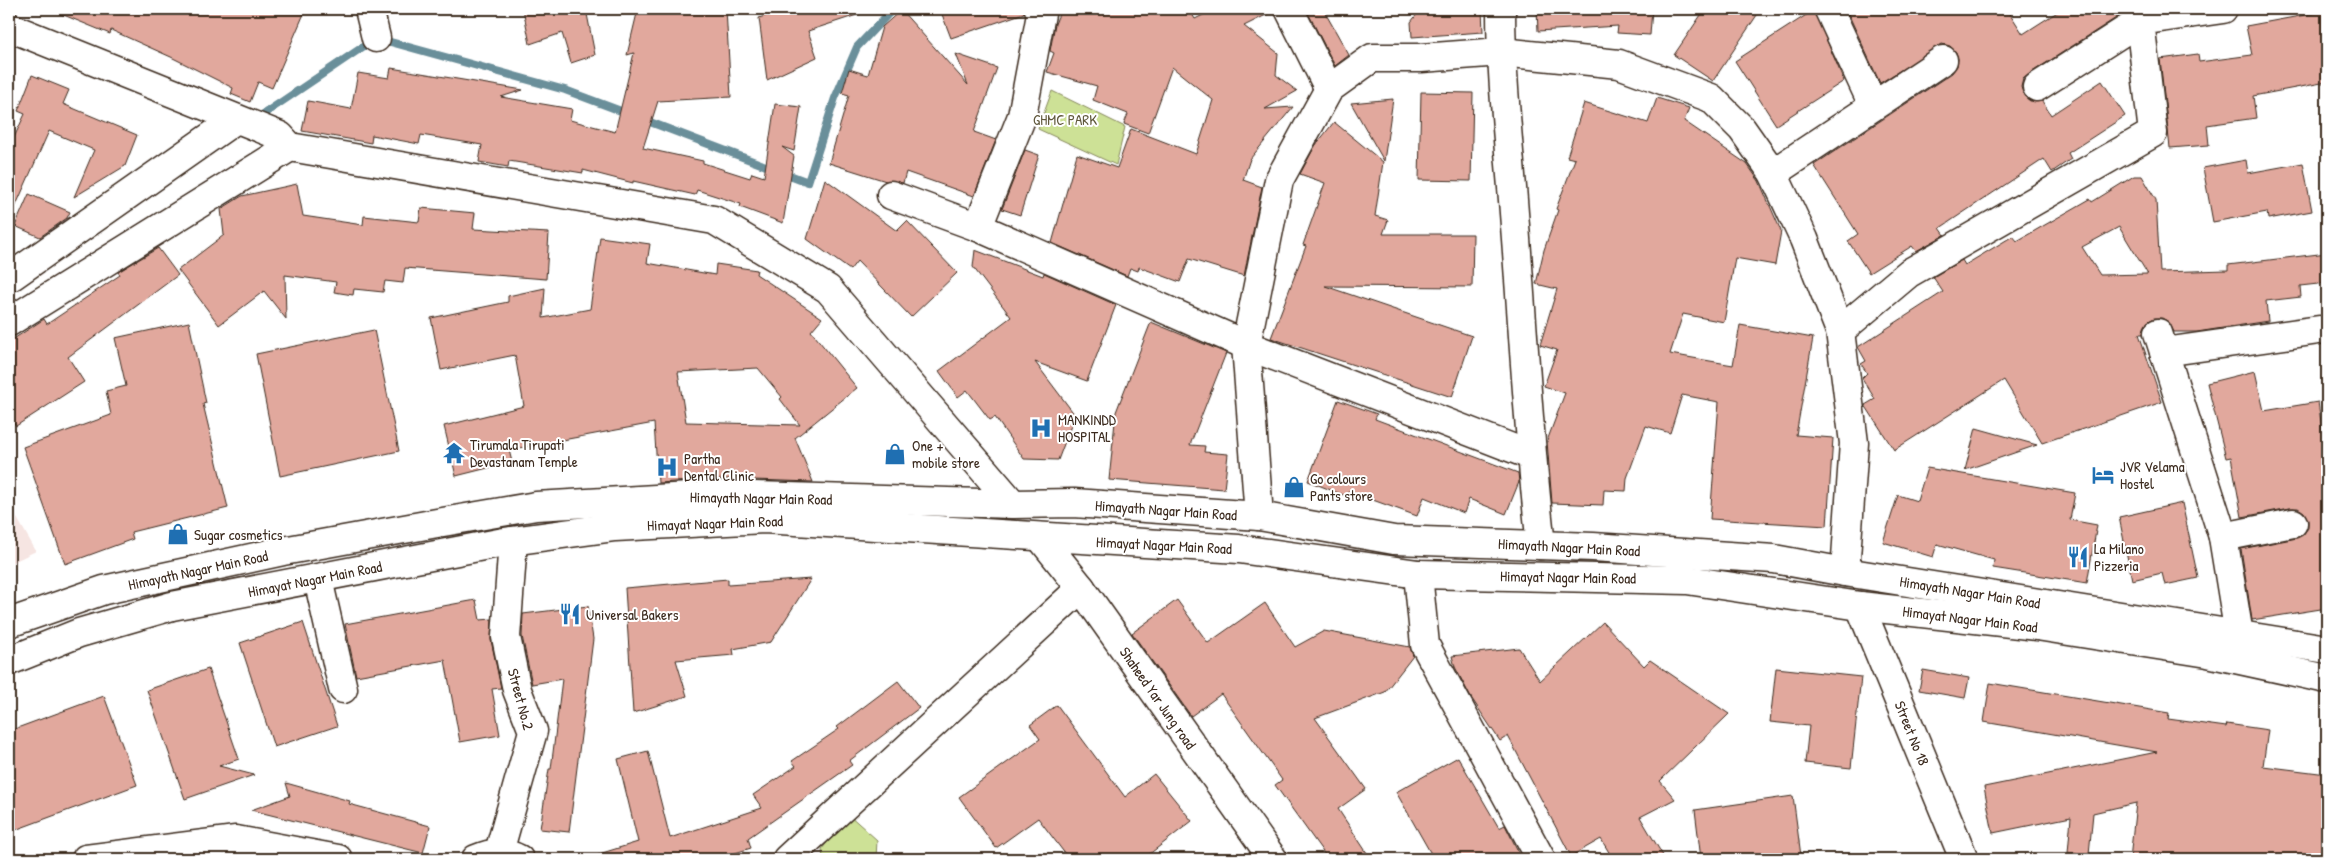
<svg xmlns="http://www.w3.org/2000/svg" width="2336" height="868" font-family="'Patrick Hand',sans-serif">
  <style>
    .built { fill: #f6e5e2 }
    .green { fill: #cde196; stroke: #84865a }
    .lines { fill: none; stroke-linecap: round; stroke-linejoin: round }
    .stream { stroke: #6b8f9a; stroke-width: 8 }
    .building { fill: #e1a89d; stroke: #3b2a1e; fill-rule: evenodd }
    .minor-casing { stroke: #3b2a1e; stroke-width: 31 }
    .major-casing { stroke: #3b2a1e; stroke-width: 31 }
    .minor { stroke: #fff; stroke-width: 28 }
    .major { stroke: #fff; stroke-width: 28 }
    .labels { text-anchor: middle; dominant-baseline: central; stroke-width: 4; stroke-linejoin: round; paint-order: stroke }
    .park-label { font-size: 15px; fill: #60583c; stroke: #fff }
    .poi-label { font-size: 15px; fill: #3b2a1e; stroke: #fff; text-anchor: start }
    .street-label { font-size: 15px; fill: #3b2a1e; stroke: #fff }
  </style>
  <rect width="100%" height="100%" fill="#fff"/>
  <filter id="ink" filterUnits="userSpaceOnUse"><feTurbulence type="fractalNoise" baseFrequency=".02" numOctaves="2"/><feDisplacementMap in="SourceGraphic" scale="10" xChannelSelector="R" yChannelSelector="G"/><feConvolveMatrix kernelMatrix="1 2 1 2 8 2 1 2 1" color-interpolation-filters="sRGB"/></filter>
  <g filter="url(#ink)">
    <path class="built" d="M 9,504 L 36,551 L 9,564 L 9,503 Z"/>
    <g class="green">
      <path d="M 1052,91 L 1125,127 L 1116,165 L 1038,129 Z"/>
      <path d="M 848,814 L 877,840 L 876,859 L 823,859 L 822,849 Z"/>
    </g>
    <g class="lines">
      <g class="stream">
        <path d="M 256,119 L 376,38 L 565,90 L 629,114"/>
        <path d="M 642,119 L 808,182 L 835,98 L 857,47 L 893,9"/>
      </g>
    </g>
    <g class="building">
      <path d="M 49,9 L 306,9 L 272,88 L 258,82 L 250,102 L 231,94 L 233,88 L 171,57 L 111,30 L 110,34 Z"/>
      <path d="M 523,9 L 586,9 L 595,55 L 571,63 L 562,33 L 530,44 Z"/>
      <path d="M 638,9 L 726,9 L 731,97 L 658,101 L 643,148 L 703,161 L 703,163 L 750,178 L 752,173 L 764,177 L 775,104 L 801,107 L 794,151 L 782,147 L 794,156 L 783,223 L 740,207 L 741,204 L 697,190 L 695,195 L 633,181 L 633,183 L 583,170 L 583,173 L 509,161 L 508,167 L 479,162 L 482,145 L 421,135 L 419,144 L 372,135 L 371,143 L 302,131 L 308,101 L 351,109 L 358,73 L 389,78 L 391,68 L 523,90 L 501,97 L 572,109 L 570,120 L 615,132 L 634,53 L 627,55 Z"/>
      <path d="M 786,9 L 862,9 L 863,13 L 808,31 L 817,57 L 767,80 L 759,18 Z"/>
      <path d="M 940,9 L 1024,9 L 1024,13 L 951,38 Z"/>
      <path d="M 1061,9 L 1189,9 L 1195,19 L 1215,9 L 1273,9 L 1274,11 L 1244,26 L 1278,53 L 1276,75 L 1297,91 L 1265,109 L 1293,107 L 1250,159 L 1243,180 L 1262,187 L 1244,276 L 1189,259 L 1180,282 L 1139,267 L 1138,271 L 1130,268 L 1127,276 L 1052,243 L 1077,154 L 1117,168 L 1131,129 L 1196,154 L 1213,100 L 1172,67 L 1148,133 L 1124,124 L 1128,114 L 1093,100 L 1097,86 L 1047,72 L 1054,53 L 1050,51 L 1055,24 Z"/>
      <path d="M 1306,9 L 1323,9 L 1349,55 L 1335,66 Z"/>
      <path d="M 1421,9 L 1482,9 L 1483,32 L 1412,37 L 1411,22 Z"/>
      <path d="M 1537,9 L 1652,9 L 1650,35 L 1617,33 L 1618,26 L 1538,31 Z"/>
      <path d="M 1705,9 L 1761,9 L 1713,81 L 1674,55 Z"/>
      <path d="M 1846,9 L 2007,9 L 2023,34 L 2062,9 L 2130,9 L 2029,74 L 2023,79 L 2021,87 L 2024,96 L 2030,101 L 2042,101 L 2051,115 L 2102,81 L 2125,116 L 2068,153 L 2071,159 L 2052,172 L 2044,159 L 1940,228 L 1945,235 L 1916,251 L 1912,246 L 1869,273 L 1848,241 L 1858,234 L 1814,165 L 1952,73 L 1957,66 L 1958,59 L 1956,52 L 1950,46 L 1942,44 L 1880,83 Z"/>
      <path d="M 901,10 L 968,85 L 956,54 L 997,68 L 974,132 L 996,140 L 974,196 L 906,172 L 903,183 L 886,181 L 829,163 L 849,95 L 842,93 L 849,69 L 868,75 L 882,27 Z"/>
      <path d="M 1814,10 L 1844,81 L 1776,125 L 1735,61 Z"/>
      <path d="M 2327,11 L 2327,82 L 2253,96 L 2256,118 L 2207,125 L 2209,145 L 2170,148 L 2160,59 L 2198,54 L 2199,62 L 2252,55 L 2246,26 Z"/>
      <path d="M 32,75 L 69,90 L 63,104 L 137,135 L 125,166 L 74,197 L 94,150 L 49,131 L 9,221 L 9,148 L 25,114 L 18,111 Z"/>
      <path d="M 1421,92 L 1473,93 L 1471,181 L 1419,180 Z"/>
      <path d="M 1657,98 L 1689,108 L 1684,121 L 1747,164 L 1759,181 L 1781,231 L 1775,265 L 1735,258 L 1724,322 L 1683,314 L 1670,354 L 1733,365 L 1740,325 L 1813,338 L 1796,435 L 1833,438 L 1827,526 L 1710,519 L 1719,402 L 1682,395 L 1670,433 L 1646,426 L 1627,478 L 1626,491 L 1604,490 L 1603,505 L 1552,503 L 1547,441 L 1565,393 L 1544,386 L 1557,350 L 1540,345 L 1557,289 L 1536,284 L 1544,250 L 1558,210 L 1556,209 L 1575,159 L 1567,157 L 1584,103 L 1648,123 Z"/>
      <path d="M 1393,99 L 1384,161 L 1351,103 Z"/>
      <path d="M 1334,122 L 1383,162 L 1375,216 L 1388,220 L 1383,234 L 1473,234 L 1472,287 L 1325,286 L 1472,336 L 1452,397 L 1271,338 L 1306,246 L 1303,245 L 1325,183 L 1300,174 L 1315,146 Z"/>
      <path d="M 1025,150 L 1039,155 L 1020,215 L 1002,209 Z"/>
      <path d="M 2246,160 L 2248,173 L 2303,163 L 2312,211 L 2268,219 L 2267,212 L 2213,222 L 2203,168 Z"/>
      <path d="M 2134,176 L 2142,176 L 2156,200 L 2160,272 L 2228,270 L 2228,265 L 2327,253 L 2327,283 L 2300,286 L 2301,297 L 2266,301 L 2268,321 L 2197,332 L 2174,332 L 2169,322 L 2162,318 L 2154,318 L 2147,322 L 2143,334 L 2139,334 L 2162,402 L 2042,443 L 2004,380 L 1894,450 L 1865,405 L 1875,399 L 1862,378 L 1867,373 L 1861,364 L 1866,361 L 1858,347 L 1943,292 L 1933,277 L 1962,260 L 1965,265 L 2013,236 L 2017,241 L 2090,199 L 2092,202 ZM 2119,227 L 2147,273 L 2148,274 L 2100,275 L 2082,247 Z"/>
      <path d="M 825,179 L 897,231 L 907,221 L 957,273 L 911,317 L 857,261 L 850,270 L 807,239 Z"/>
      <path d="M 297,184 L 303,216 L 363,225 L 364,216 L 419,222 L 421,208 L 475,213 L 473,229 L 549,233 L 546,279 L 405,268 L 403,283 L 385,281 L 383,292 L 354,289 L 353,295 L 334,292 L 336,282 L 285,275 L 286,319 L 264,291 L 219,325 L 178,270 L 224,235 L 221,209 L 242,196 Z"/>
      <path d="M 29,194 L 70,212 L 67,218 L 40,237 L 15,226 Z"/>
      <path d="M 600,237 L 650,244 L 647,263 L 715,275 L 716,264 L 757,270 L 756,274 L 822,318 L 811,331 L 857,388 L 795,438 L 813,482 L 724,479 L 658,483 L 654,423 L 509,450 L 512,462 L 456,476 L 444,426 L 524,406 L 515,355 L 441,370 L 431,318 L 508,302 L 508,296 L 545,288 L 543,318 L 590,309 ZM 758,368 L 782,397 L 780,399 L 800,425 L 686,422 L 678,372 Z"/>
      <path d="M 158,248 L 178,275 L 68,357 L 84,382 L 16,426 L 14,423 L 9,427 L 9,342 L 44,319 L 47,324 L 120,275 L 118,272 Z"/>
      <path d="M 975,250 L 1043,276 L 1044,273 L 1116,305 L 1087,381 L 1035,362 L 1075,415 L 1058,460 L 1024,459 L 995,417 L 990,420 L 967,390 L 958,397 L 939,371 L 1011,317 L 973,267 Z"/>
      <path d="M 189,322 L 206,403 L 203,404 L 228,508 L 131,532 L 133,539 L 65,564 L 23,447 L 111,415 L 106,391 L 126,386 L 115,338 Z"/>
      <path d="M 1151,322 L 1226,353 L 1190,445 L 1205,446 L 1204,452 L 1228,454 L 1224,489 L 1109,480 L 1116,412 Z"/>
      <path d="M 374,330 L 399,451 L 280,476 L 256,354 Z"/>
      <path d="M 2255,371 L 2264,411 L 2318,402 L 2327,461 L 2327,608 L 2252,620 L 2241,549 L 2297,538 L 2303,535 L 2308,528 L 2308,520 L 2304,512 L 2298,508 L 2290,508 L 2242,517 L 2231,457 L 2226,458 L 2207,383 Z"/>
      <path d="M 1338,400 L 1377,414 L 1375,419 L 1518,473 L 1519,482 L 1506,514 L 1469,499 L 1464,513 L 1424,497 L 1417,516 L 1348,491 L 1346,496 L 1308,481 Z"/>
      <path d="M 1976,428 L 2037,445 L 1965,470 Z"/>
      <path d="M 1927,468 L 2075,493 L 2070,520 L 2097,525 L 2087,583 L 1993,568 L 1994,560 L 1937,544 L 1933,557 L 1883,542 L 1898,495 L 1917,501 Z"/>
      <path d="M 2182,503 L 2198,578 L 2165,585 L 2162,573 L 2132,580 L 2119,517 Z"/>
      <path d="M 728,579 L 728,585 L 811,579 L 771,642 L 733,649 L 734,655 L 676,660 L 687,696 L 633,713 L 625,588 Z"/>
      <path d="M 476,600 L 480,620 L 492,619 L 491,640 L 501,688 L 492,689 L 500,735 L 460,742 L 445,660 L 356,676 L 345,624 Z"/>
      <path d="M 1177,600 L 1208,643 L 1265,603 L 1295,647 L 1324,631 L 1410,647 L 1413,656 L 1385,692 L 1315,718 L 1366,789 L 1338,809 L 1371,859 L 1328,859 L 1275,785 L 1282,780 L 1221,694 L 1191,716 L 1132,633 Z"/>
      <path d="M 588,606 L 593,639 L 569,832 L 540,829 L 549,769 L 551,769 L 562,679 L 532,684 L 522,636 L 523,614 Z"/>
      <path d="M 303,622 L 337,726 L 274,747 L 240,643 Z"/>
      <path d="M 1603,622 L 1644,666 L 1650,660 L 1729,714 L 1660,781 L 1675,799 L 1640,817 L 1665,859 L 1613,859 L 1601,839 L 1571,856 L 1508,736 L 1500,741 L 1470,696 L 1455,667 L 1452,656 L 1519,648 L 1540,681 Z"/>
      <path d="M 1776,668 L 1861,677 L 1851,768 L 1805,763 L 1809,726 L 1770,722 Z"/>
      <path d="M 208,669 L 239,759 L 219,766 L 254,775 L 185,799 L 147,690 Z"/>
      <path d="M 1923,670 L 1969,678 L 1965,698 L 1919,690 Z"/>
      <path d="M 898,681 L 919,708 L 849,761 L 852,765 L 748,838 L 751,848 L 716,859 L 599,859 L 599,854 L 638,842 L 618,759 L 648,751 L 670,838 L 762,808 L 753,795 L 796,766 L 792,761 L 839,729 L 837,727 Z"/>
      <path d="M 1990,683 L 2169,713 L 2168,719 L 2226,727 L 2227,724 L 2268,730 L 2263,766 L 2327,774 L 2327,859 L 2130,859 L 2136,803 L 2093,813 L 2089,854 L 2068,853 L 2071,817 L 1993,833 L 1984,787 L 2157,752 L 1984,722 Z"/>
      <path d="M 104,696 L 137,785 L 15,830 L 9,814 L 9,731 Z"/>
      <path d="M 1057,705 L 1125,797 L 1154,774 L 1192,821 L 1143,859 L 1069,859 L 1038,818 L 996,848 L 959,797 L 1040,739 L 1030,725 Z"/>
      <path d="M 1458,757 L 1499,828 L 1505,825 L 1522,859 L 1434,859 L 1396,792 Z"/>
      <path d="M 286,783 L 350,801 L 349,804 L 430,826 L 423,853 L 251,810 L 290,796 Z"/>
      <path d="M 1793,796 L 1801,856 L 1779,859 L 1701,859 L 1695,810 Z"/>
    </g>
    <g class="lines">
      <g class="minor-casing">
        <g id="minor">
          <path d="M 369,9 L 376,38"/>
          <path d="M 1289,9 L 1329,89"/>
          <path d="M 1501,9 C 1501,77 1509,145 1514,213 C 1523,324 1528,434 1541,545"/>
          <path d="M 1829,10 L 1873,105"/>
          <path d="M 9,27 L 280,136 L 290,147 L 714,220 L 828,289 L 1013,504"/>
          <path d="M 2037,87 L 2140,21"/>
          <path d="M 1773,173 L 1943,60"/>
          <path d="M 891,195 L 978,227 L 1246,345 L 1530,455"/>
          <path d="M 978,227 L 1022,116 L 1041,14 L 1039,9"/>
          <path d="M 12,276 L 236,119"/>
          <path d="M 9,322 L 290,147"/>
          <path d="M 1840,331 L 1909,273 L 2153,133 L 2140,21 L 2223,9"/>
          <path d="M 2158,333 L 2223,537 L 2239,635"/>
          <path d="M 2164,352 L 2319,330"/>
          <path d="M 1259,516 L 1246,345 L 1279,180 L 1329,89 L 1372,58 L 1421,58 L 1501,52 L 1619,64 L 1711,98 L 1742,129 L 1773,173 L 1804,239 L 1840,331 L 1854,443 L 1845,572"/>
          <path d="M 2223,537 L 2293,523"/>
          <path d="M 1041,538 L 1081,588 L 1273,859"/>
          <path d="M 1418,574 L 1425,645 L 1541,859"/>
          <path d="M 318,579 L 343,689"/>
          <path d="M 1860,606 L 1964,859"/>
          <path d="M 499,852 L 533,731 L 517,690 L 506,637 L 513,541"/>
          <path d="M 86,859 L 236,840 L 338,859"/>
          <path d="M 476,859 C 492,852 504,851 519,859"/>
          <path d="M 787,859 L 1081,588"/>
        </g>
      </g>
      <g class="major-casing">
        <g id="major">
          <path d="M 9,623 L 104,590 L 283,551 L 437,523 L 536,506 L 724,495 L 1013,504 L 1074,503 L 1259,516 L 1394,540 L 1593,547 L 1774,559 L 1845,572 L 2327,649"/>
          <path d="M 9,661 L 79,633 L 172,606 L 504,542 L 615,527 L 764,519 L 1239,549 L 1418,574 L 1687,580 L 1860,606 L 2037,626 L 2208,653 L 2327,679"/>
        </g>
      </g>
      <use href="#minor" class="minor"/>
      <use href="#major" class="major"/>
    </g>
  </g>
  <defs>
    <g id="hospital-bare" transform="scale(1.725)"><path d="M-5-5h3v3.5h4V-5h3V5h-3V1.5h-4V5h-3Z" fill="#1f6fb2" stroke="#fff" stroke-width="2.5" paint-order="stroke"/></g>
    <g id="temple-bare" transform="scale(1.725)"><path d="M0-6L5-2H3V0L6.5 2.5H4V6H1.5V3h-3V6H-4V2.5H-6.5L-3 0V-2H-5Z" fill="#1f6fb2" stroke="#fff" stroke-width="2.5" paint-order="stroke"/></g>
    <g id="shop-bare" transform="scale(1.725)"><path d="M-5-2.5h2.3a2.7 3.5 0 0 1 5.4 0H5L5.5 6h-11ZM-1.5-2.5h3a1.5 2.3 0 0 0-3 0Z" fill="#1f6fb2" stroke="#fff" stroke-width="2.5" paint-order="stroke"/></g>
    <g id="hotel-bare" transform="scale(1.725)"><path d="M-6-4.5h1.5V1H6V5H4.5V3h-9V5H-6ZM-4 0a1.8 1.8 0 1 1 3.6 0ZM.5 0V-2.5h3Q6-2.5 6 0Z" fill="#1f6fb2" stroke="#fff" stroke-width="2.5" paint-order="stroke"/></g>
    <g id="restaurant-bare" transform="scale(1.725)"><path d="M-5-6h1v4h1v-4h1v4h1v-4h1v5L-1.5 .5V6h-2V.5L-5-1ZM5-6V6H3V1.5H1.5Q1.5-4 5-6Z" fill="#1f6fb2" stroke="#fff" stroke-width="2.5" paint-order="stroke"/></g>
  </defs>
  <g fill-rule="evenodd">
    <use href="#hospital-bare" x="1041" y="428"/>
    <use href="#temple-bare" x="454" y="453"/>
    <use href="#shop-bare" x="895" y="454"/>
    <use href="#hospital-bare" x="667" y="467"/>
    <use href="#hotel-bare" x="2103" y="475"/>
    <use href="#shop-bare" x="1294" y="487"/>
    <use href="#shop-bare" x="178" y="534"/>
    <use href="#restaurant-bare" x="2078" y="557"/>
    <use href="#restaurant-bare" x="570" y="614"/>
  </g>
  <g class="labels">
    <g class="park-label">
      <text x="1065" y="119">GHMC PARK</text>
    </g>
    <g class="poi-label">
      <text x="1058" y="419">MANKINDD<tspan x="1058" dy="17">HOSPITAL</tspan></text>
      <text x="470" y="444">Tirumala Tirupati<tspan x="470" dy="17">Devastanam Temple</tspan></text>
      <text x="912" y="445">One +<tspan x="912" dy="17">mobile store</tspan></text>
      <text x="684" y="458">Partha<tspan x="684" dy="17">Dental Clinic</tspan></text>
      <text x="2120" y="466">JVR Velama<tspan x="2120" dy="17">Hostel</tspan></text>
      <text x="1310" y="478">Go colours<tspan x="1310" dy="17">Pants store</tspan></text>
      <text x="194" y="534">Sugar cosmetics</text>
      <text x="2094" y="548">La Milano<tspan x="2094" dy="17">Pizzeria</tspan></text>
      <text x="586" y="614">Universal Bakers</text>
    </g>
    <g class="street-label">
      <text transform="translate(761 498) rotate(1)">Himayath Nagar Main Road</text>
      <text transform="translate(1166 510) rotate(4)">Himayath Nagar Main Road</text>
      <text transform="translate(715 523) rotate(-2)">Himayat Nagar Main Road</text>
      <text transform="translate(1164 545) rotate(3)">Himayat Nagar Main Road</text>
      <text transform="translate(1569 547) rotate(3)">Himayath Nagar Main Road</text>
      <text transform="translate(198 570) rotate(-12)">Himayath Nagar Main Road</text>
      <text transform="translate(1568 577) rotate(1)">Himayat Nagar Main Road</text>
      <text transform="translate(315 579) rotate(-11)">Himayat Nagar Main Road</text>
      <text transform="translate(1970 592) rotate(9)">Himayath Nagar Main Road</text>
      <text transform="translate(1970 619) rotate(7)">Himayat Nagar Main Road</text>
      <text transform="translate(1158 698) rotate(55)">Shaheed Yar Jung road</text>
      <text transform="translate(521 699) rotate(75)">Street No.2</text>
      <text transform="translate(1912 733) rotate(68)">Street No 18</text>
    </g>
  </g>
  <rect width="2336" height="868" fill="none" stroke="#fff" stroke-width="30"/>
  <rect x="15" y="15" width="2306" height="838" fill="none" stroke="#3b2a1e" stroke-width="2" filter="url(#ink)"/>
</svg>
